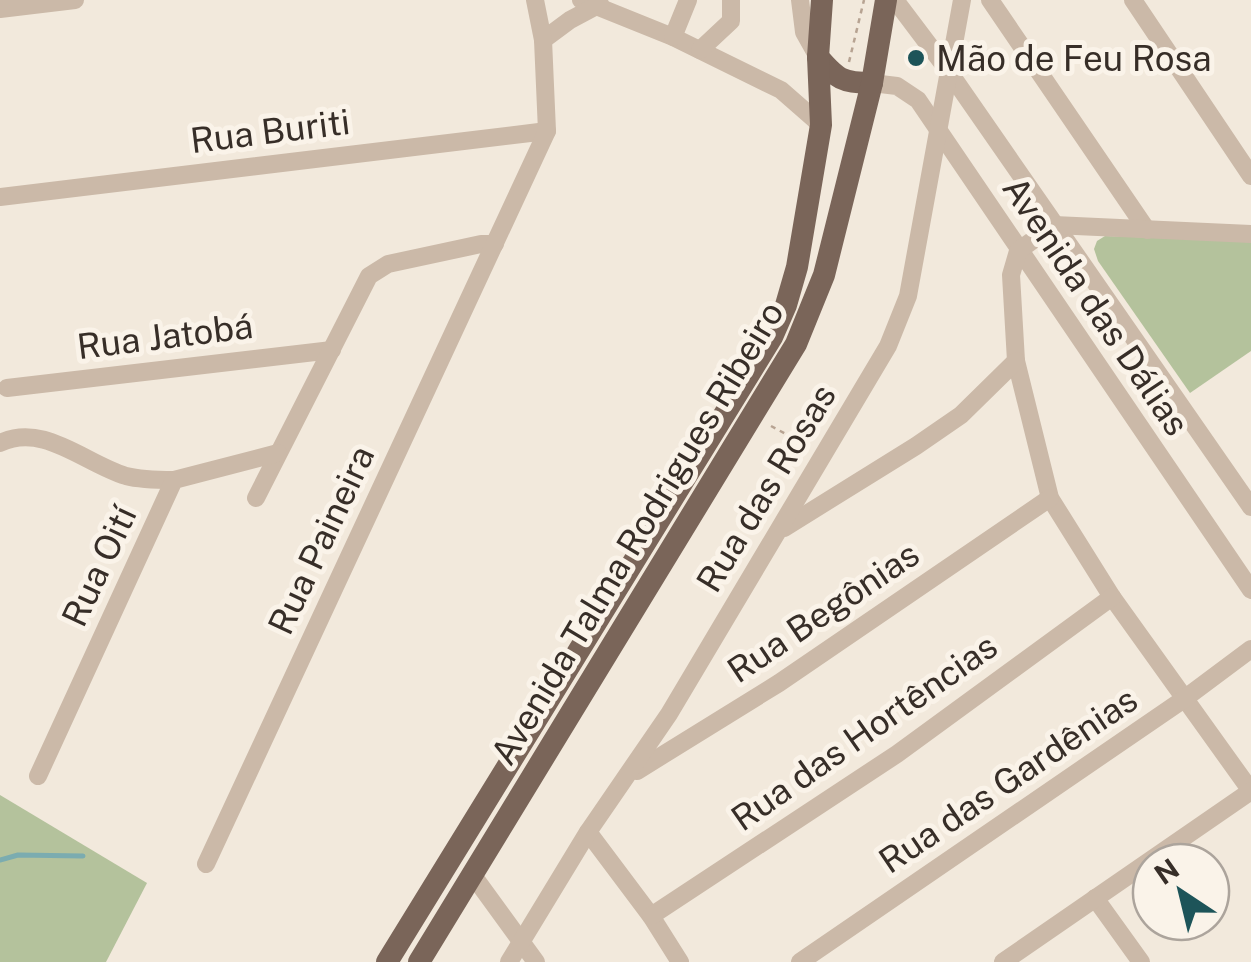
<svg xmlns="http://www.w3.org/2000/svg" width="1251" height="962" font-family="'Public Sans',sans-serif">
  <style>
    .green { fill: #b4c29c }
    .lines { fill: none; stroke-linecap: round; stroke-linejoin: round }
    .stream { stroke: #7bacb0; stroke-width: 5 }
    .path { stroke: #b7a392; stroke-width: 2.5; stroke-dasharray: 5 5; stroke-linecap: butt }
    .minor { stroke: #cbb9a8; stroke-width: 18 }
    .major { stroke: #7a6559; stroke-width: 22 }
    .poi-dot { fill: #1d5459; stroke: #faf3e9; stroke-width: 4 }
    .labels { text-anchor: middle; dominant-baseline: central; stroke-width: 10; stroke-linejoin: round; paint-order: stroke }
    .poi-label { font-size: 35px; fill: #372e28; stroke: #faf3e9; text-anchor: start }
    .street-label { font-size: 35px; fill: #372e28; stroke: #faf3e9 }
  </style>
  <rect width="100%" height="100%" fill="#f2e9dc"/>
  <g class="green">
    <path d="M 1105,236 L 1251,241 L 1251,351 L 1190,393 L 1098,261 L 1094,249 L 1097,241 Z"/>
    <path d="M 0,795 L 147,883 L 106,962 L 0,962 Z"/>
  </g>
  <g class="lines">
    <path class="stream" d="M 0,860 L 18,855 L 83,856"/>
    <g class="path">
      <path d="M 849,62 L 864,0"/>
      <path d="M 771,426 L 808,446"/>
    </g>
    <g class="minor">
      <path d="M 581,0 L 673,37 L 781,90 L 821,125"/>
      <path d="M 800,0 L 804,32 L 818,57"/>
      <path d="M 895,0 L 947,69 L 1251,507"/>
      <path d="M 990,0 L 1147,230"/>
      <path d="M 1133,0 L 1251,176"/>
      <path d="M 0,9 L 75,0"/>
      <path d="M 673,37 L 688,0"/>
      <path d="M 543,40 L 570,20 L 600,4"/>
      <path d="M 700,50 L 731,21 L 731,0"/>
      <path d="M 872,83 L 897,86 L 918,100 L 1251,590"/>
      <path d="M 0,197 L 547,131"/>
      <path d="M 1054,225 L 1018,251 L 1011,275 L 1016,361 L 1050,498 L 1112,597 L 1251,791"/>
      <path d="M 1054,225 L 1251,234"/>
      <path d="M 7,388 L 332,350"/>
      <path d="M 0,443 C 43,422 84,463 126,476 C 141,480 158,480 174,480"/>
      <path d="M 256,498 L 369,276 L 388,264 L 481,244 L 495,244"/>
      <path d="M 784,528 L 916,446 L 961,415 L 1016,361"/>
      <path d="M 637,771 L 779,683 L 1050,498"/>
      <path d="M 38,776 L 174,480 L 278,453"/>
      <path d="M 588,832 L 651,916 L 680,962"/>
      <path d="M 206,864 L 547,131 L 543,40 L 535,0"/>
      <path d="M 472,874 L 536,962"/>
      <path d="M 1095,898 L 1141,962"/>
      <path d="M 651,916 L 897,754 L 1112,597"/>
      <path d="M 509,962 L 588,832 L 669,714 L 888,346 L 908,296 L 962,0"/>
      <path d="M 800,962 L 1184,699 L 1251,649"/>
      <path d="M 1003,962 L 1251,791"/>
    </g>
    <g class="major">
      <path d="M 818,57 C 837,79 842,83 872,83"/>
      <path d="M 387,962 L 772,337 L 786,305 L 797,267 L 821,125 L 818,57 L 822,0"/>
      <path d="M 419,962 L 796,344 L 824,275 L 872,83 L 886,0"/>
    </g>
  </g>
  <circle class="poi-dot" cx="916" cy="58" r="10"/>
  <g class="labels">
    <g class="poi-label">
      <text x="936" y="58">Mão de Feu Rosa</text>
    </g>
    <g class="street-label">
      <text transform="translate(270 131) rotate(-7)">Rua Buriti</text>
      <text transform="translate(1096 306) rotate(56)">Avenida das Dálias</text>
      <text transform="translate(165 336) rotate(-7)">Rua Jatobá</text>
      <text transform="translate(766 488) rotate(-59)">Rua das Rosas</text>
      <text transform="translate(637 533) rotate(-59)">Avenida Talma Rodrigues Ribeiro</text>
      <text transform="translate(321 540) rotate(-65)">Rua Paineira</text>
      <text transform="translate(99 566) rotate(-65)">Rua Oití</text>
      <text transform="translate(823 612) rotate(-34)">Rua Begônias</text>
      <text transform="translate(864 732) rotate(-35)">Rua das Hortências</text>
      <text transform="translate(1008 780) rotate(-34)">Rua das Gardênias</text>
    </g>
  </g>
  <g transform="translate(1181 892) rotate(325)"><circle r="48" fill="#faf3e9" stroke="#aca49c" stroke-width="2.5"/>
  <path d="M0-8L18 38L0 25L-18 38Z" fill="#1d5459"/>
  <text y="-15" font-size="28" font-weight="bold" text-anchor="middle" fill="#372e28">N</text>
  </g>
</svg>
